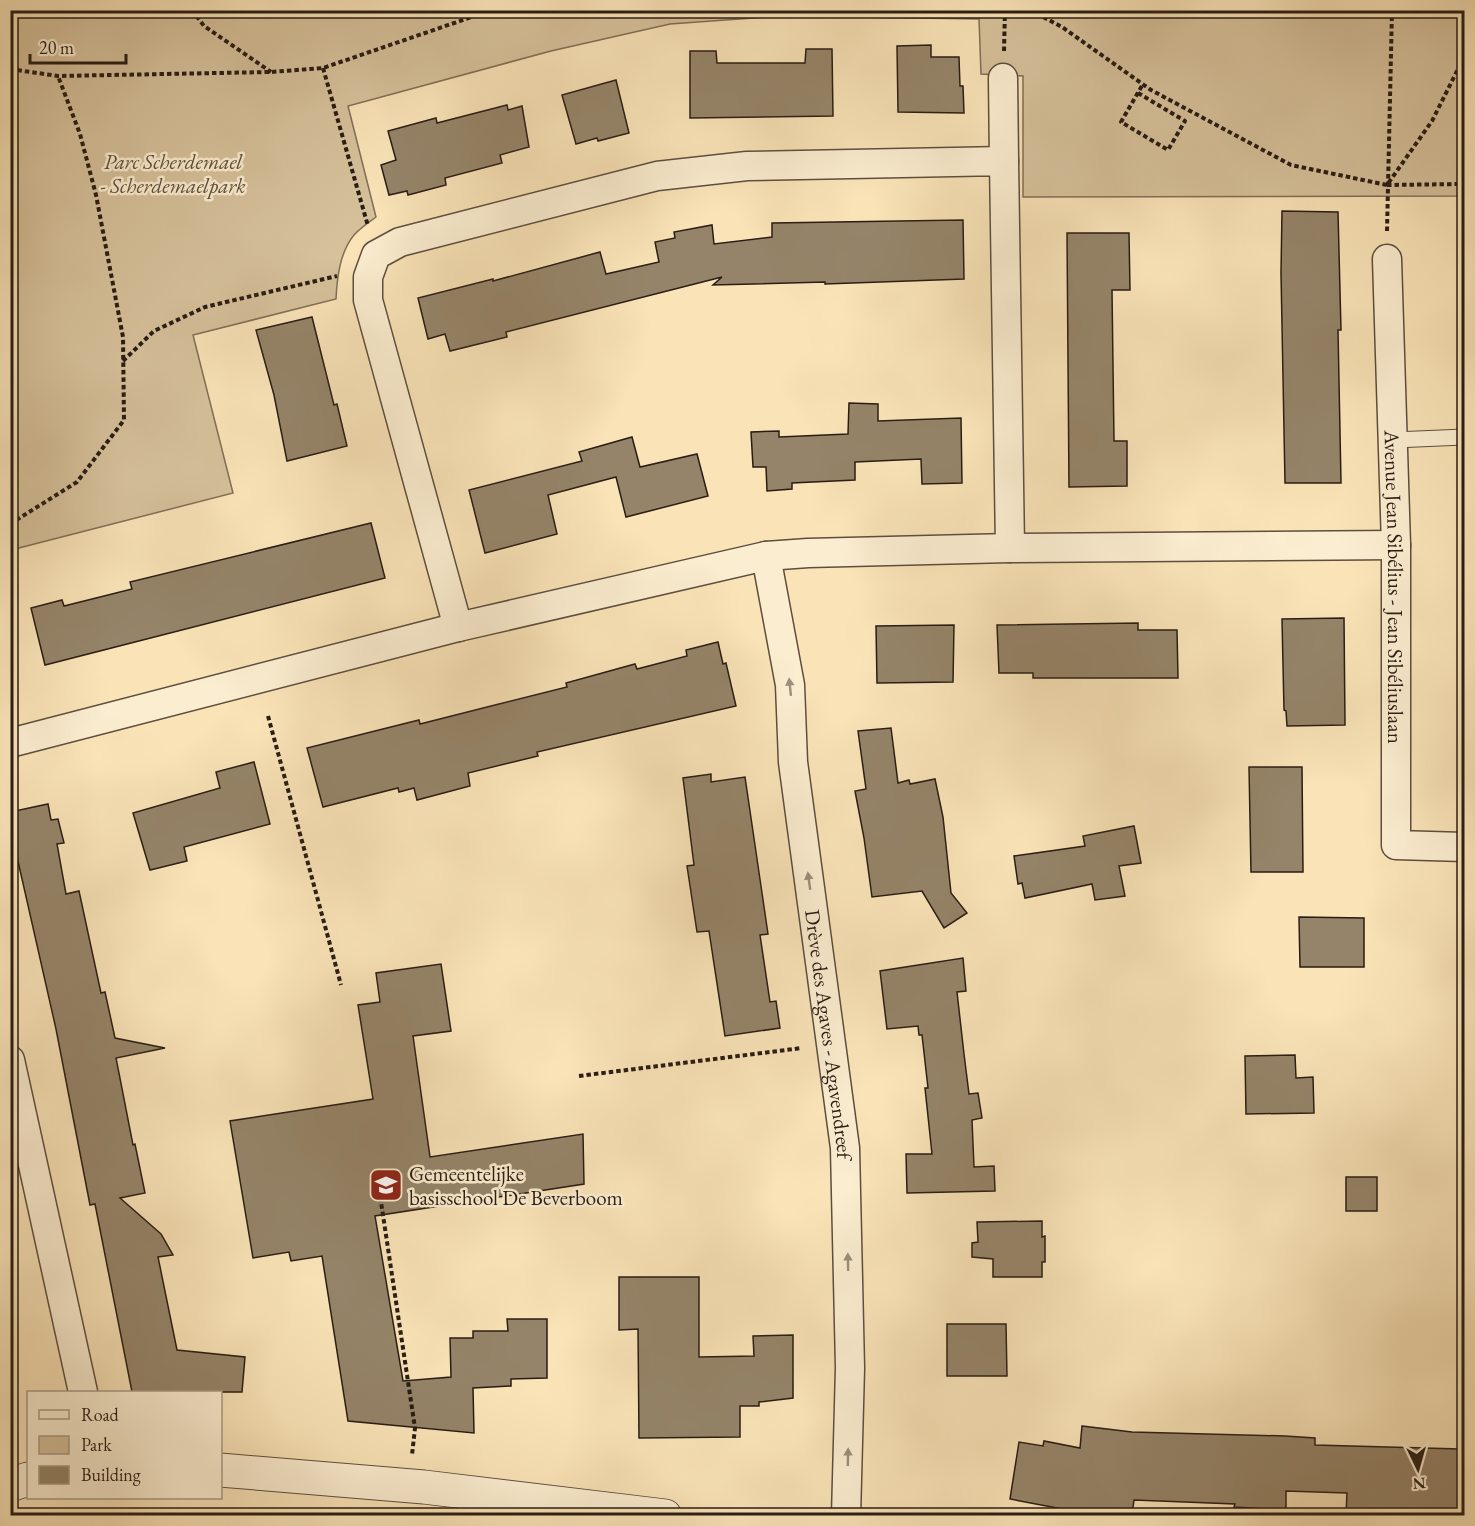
<svg xmlns="http://www.w3.org/2000/svg" width="1475" height="1526" font-family="'EB Garamond',serif">
  <style>
    .green { fill: #d6c19b; stroke: #806f58; stroke-width: 1.5 }
    .building { fill: #958469; stroke: #291d15; stroke-width: 1.5 }
    .lines { fill: none; stroke-linecap: round; stroke-linejoin: round }
    .service-casing { stroke: #5d4e3e; stroke-width: 17 }
    .minor-casing { stroke: #5d4e3e; stroke-width: 31 }
    .tertiary-casing { stroke: #5d4e3e; stroke-width: 35 }
    .path { stroke: #291d15; stroke-width: 4; stroke-dasharray: 4.5 3; stroke-linecap: butt }
    .service { stroke: #fbedd0; stroke-width: 15 }
    .minor { stroke: #fbedd0; stroke-width: 28 }
    .tertiary { stroke: #fbedd0; stroke-width: 33 }
    .oneway { fill: #9c8f7c }
    .labels { text-anchor: middle; dominant-baseline: central; stroke-width: 5; stroke-linejoin: round; paint-order: stroke }
    .park-label { font-size: 21px; font-style: italic; fill: #5d4e3d; stroke: #fbedd0 }
    .street-label { font-size: 21px; fill: #291d15; stroke: #fbedd0 }
    .poi-label { font-size: 21px; fill: #291d15; stroke: #fbedd0; text-anchor: start }
  </style>
  <rect width="100%" height="100%" fill="#f9e3b7"/>
  <filter id="stains"><feTurbulence type="fractalNoise" baseFrequency=".00333" numOctaves="4"/><feColorMatrix values="0 0 0 0 .2 0 0 0 0 .09 0 0 0 0 .02 0 0 0 .5 -.17"/></filter>
  <radialGradient id="worn" r=".72"><stop offset=".6" stop-color="#630" stop-opacity="0"/><stop offset="1" stop-color="#630" stop-opacity=".3"/></radialGradient>
  <path class="green" d="M 11,11 L 1464,11 L 1464,196 L 1023,197 L 1023,76 L 981,74 L 979,19 L 783,16 L 670,24 L 551,51 L 348,106 L 376,217 C 369,222 360,228 354,235 C 340,252 337,277 336,299 L 193,335 L 233,493 L 11,550 Z"/>
  <g class="building">
    <path d="M 931,45 L 931,57 L 959,57 L 960,86 L 963,86 L 964,113 L 898,112 L 897,46 Z"/>
    <path d="M 806,49 L 832,49 L 833,116 L 690,118 L 690,51 L 716,51 L 717,63 L 805,63 Z"/>
    <path d="M 616,80 L 629,133 L 598,141 L 597,138 L 576,144 L 562,95 Z"/>
    <path d="M 507,105 L 508,110 L 522,106 L 529,147 L 500,155 L 502,163 L 445,178 L 446,185 L 408,195 L 407,191 L 389,195 L 381,165 L 396,160 L 388,131 L 436,118 L 437,123 Z"/>
    <path d="M 1282,211 L 1338,212 L 1341,330 L 1338,330 L 1341,483 L 1285,483 L 1281,273 Z"/>
    <path d="M 963,220 L 964,279 L 825,284 L 825,282 L 713,285 L 722,277 L 506,332 L 507,337 L 450,351 L 445,334 L 428,339 L 418,298 L 493,279 L 493,281 L 600,252 L 606,274 L 659,262 L 655,242 L 675,238 L 674,232 L 712,225 L 714,244 L 772,237 L 772,223 Z"/>
    <path d="M 1067,233 L 1129,233 L 1130,290 L 1112,290 L 1114,441 L 1127,441 L 1127,486 L 1069,487 Z"/>
    <path d="M 312,317 L 334,405 L 337,404 L 347,446 L 287,461 L 274,395 L 256,330 Z"/>
    <path d="M 849,403 L 878,404 L 878,421 L 961,418 L 962,483 L 922,484 L 921,459 L 855,462 L 855,480 L 792,483 L 792,489 L 767,491 L 766,467 L 753,467 L 751,432 L 779,431 L 779,437 L 848,434 Z"/>
    <path d="M 632,437 L 640,467 L 697,454 L 708,496 L 626,517 L 616,477 L 548,495 L 557,534 L 485,553 L 469,490 L 582,461 L 579,452 Z"/>
    <path d="M 371,523 L 385,578 L 45,665 L 31,608 L 62,600 L 64,606 L 132,589 L 130,582 Z"/>
    <path d="M 1344,618 L 1345,725 L 1287,726 L 1286,711 L 1284,710 L 1282,619 Z"/>
    <path d="M 1138,623 L 1138,630 L 1177,630 L 1178,678 L 1033,678 L 1033,673 L 999,673 L 997,625 Z"/>
    <path d="M 954,625 L 953,682 L 877,683 L 876,626 Z"/>
    <path d="M 718,642 L 723,664 L 726,663 L 736,706 L 537,752 L 538,756 L 468,773 L 470,786 L 417,800 L 414,788 L 399,792 L 398,788 L 323,807 L 307,748 L 419,720 L 420,724 L 495,705 L 567,687 L 566,683 L 635,664 L 637,669 L 687,656 L 686,650 Z"/>
    <path d="M 891,728 L 898,783 L 909,780 L 910,784 L 935,779 L 943,817 L 951,893 L 967,913 L 944,928 L 922,891 L 872,897 L 864,838 L 855,791 L 866,789 L 858,731 Z"/>
    <path d="M 254,762 L 270,824 L 184,847 L 187,861 L 150,870 L 133,813 L 220,788 L 216,772 Z"/>
    <path d="M 1249,767 L 1302,767 L 1303,872 L 1251,872 Z"/>
    <path d="M 711,774 L 711,782 L 745,777 L 768,934 L 760,935 L 770,1002 L 776,1001 L 780,1028 L 725,1036 L 709,931 L 697,932 L 687,866 L 694,865 L 683,778 Z"/>
    <path d="M 48,804 L 51,820 L 58,819 L 64,843 L 57,844 L 66,894 L 79,891 L 101,993 L 105,992 L 115,1038 L 165,1048 L 116,1058 L 133,1145 L 135,1144 L 145,1193 L 120,1198 L 161,1234 L 173,1255 L 158,1257 L 177,1350 L 245,1357 L 242,1392 L 132,1392 L 95,1204 L 90,1205 L 56,1029 L 10,826 L 10,812 Z"/>
    <path d="M 1134,826 L 1141,863 L 1119,866 L 1125,896 L 1095,900 L 1092,884 L 1025,898 L 1022,883 L 1018,884 L 1014,856 L 1085,846 L 1083,836 Z"/>
    <path d="M 1299,917 L 1364,918 L 1364,967 L 1300,967 Z"/>
    <path d="M 963,958 L 966,991 L 957,992 L 964,1054 L 969,1094 L 978,1093 L 982,1118 L 972,1120 L 974,1167 L 994,1166 L 995,1191 L 907,1193 L 906,1154 L 932,1154 L 925,1088 L 928,1088 L 922,1035 L 919,1035 L 918,1026 L 887,1029 L 880,971 Z"/>
    <path d="M 441,964 L 451,1031 L 413,1036 L 430,1157 L 583,1134 L 584,1184 L 375,1216 L 403,1381 L 451,1377 L 450,1338 L 473,1338 L 473,1331 L 508,1331 L 507,1319 L 547,1319 L 547,1378 L 511,1379 L 511,1386 L 473,1388 L 474,1433 L 348,1421 L 322,1256 L 291,1261 L 289,1252 L 253,1258 L 230,1121 L 373,1099 L 358,1005 L 380,1002 L 376,973 Z"/>
    <path d="M 1295,1055 L 1296,1078 L 1313,1077 L 1314,1113 L 1246,1114 L 1245,1056 Z"/>
    <rect x="1346" y="1177" width="31" height="34"/>
    <path d="M 1042,1221 L 1042,1237 L 1045,1236 L 1045,1262 L 1042,1262 L 1042,1277 L 993,1277 L 993,1259 L 972,1257 L 972,1243 L 978,1242 L 977,1222 Z"/>
    <path d="M 619,1277 L 699,1277 L 699,1357 L 754,1356 L 753,1336 L 793,1335 L 793,1398 L 759,1402 L 759,1406 L 740,1406 L 740,1437 L 639,1438 L 638,1329 L 619,1330 Z"/>
    <path d="M 947,1324 L 1006,1324 L 1007,1376 L 947,1376 Z"/>
    <path d="M 1082,1426 L 1132,1432 L 1285,1436 L 1315,1438 L 1315,1445 L 1460,1449 L 1460,1460 L 1464,1461 L 1464,1515 L 1346,1515 L 1347,1493 L 1286,1491 L 1286,1510 L 1234,1507 L 1235,1504 L 1134,1500 L 1132,1515 L 1094,1515 L 1010,1499 L 1019,1442 L 1043,1446 L 1044,1441 L 1080,1448 Z"/>
  </g>
  <g class="lines">
    <g class="service-casing">
      <path id="service" d="M 1394,440 L 1464,437"/>
    </g>
    <g class="minor-casing">
      <g id="minor">
        <path d="M 1003,78 L 1004,161"/>
        <path id="s1" d="M 1387,259 L 1396,545 L 1396,845 L 1464,847"/>
        <path id="s2" d="M 766,556 L 790,685 L 793,762 L 845,1148 L 850,1368 L 846,1516"/>
        <path d="M 458,627 L 368,300 L 368,277 L 376,255 L 400,242 L 657,176 L 747,166 L 1004,161 L 1010,548"/>
        <path d="M 10,743 L 458,627 L 766,556 L 808,553 L 1010,548 L 1396,545"/>
        <path d="M 10,1060 L 83,1392"/>
      </g>
    </g>
    <g class="tertiary-casing">
      <g id="tertiary">
        <path d="M 220,1470 L 424,1487 L 665,1516"/>
        <path d="M 10,1485 L 28,1479"/>
      </g>
    </g>
    <g class="path">
      <path d="M 192,10 L 204,26 L 271,72"/>
      <path d="M 1030,10 L 1062,27 L 1151,90 L 1291,165 L 1387,185 L 1432,121 L 1464,57"/>
      <path d="M 1004,51 L 1005,10"/>
      <path d="M 323,68 L 368,226"/>
      <path d="M 10,69 L 58,76 L 271,72 L 323,68 L 492,10"/>
      <path d="M 1138,93 L 1185,121 L 1168,150 L 1121,122 L 1143,84"/>
      <path d="M 1387,185 L 1464,184"/>
      <path d="M 1387,231 L 1392,10"/>
      <path d="M 123,361 L 154,331 L 205,307 L 337,276"/>
      <path d="M 10,524 L 77,482 L 124,420 L 123,337 L 96,195 L 80,134 L 58,76"/>
      <path d="M 268,716 L 341,985"/>
      <path d="M 579,1076 L 802,1048"/>
      <path d="M 378,1182 L 415,1428 L 412,1455"/>
    </g>
    <use href="#service" class="service"/>
    <use href="#minor" class="minor"/>
    <use href="#tertiary" class="tertiary"/>
  </g>
  <defs><path id="oneway-solid" d="M-6-.8H1V-3.2L6.5 0L1 3.2V.8H-6Z" transform="scale(1.5)"/></defs>
  <g class="oneway">
    <use href="#oneway-solid" transform="translate(790 687) rotate(-96)"/>
    <use href="#oneway-solid" transform="translate(809 881) rotate(-98)"/>
    <use href="#oneway-solid" transform="translate(848 1262) rotate(-91)"/>
    <use href="#oneway-solid" transform="translate(848 1457) rotate(-89)"/>
  </g>
  <defs>
    <g id="school-square" transform="scale(1.725)"><rect x="-9" y="-9" width="18" height="18" rx="4" fill="#8f2418" stroke="#fbedd0"/><path d="M0-5L7-2L0 1L-7-2ZM-4 1L0 2.5L4 1V4Q0 6-4 4Z" fill="#fff"/></g>
  </defs>
  <g fill-rule="evenodd">
    <use href="#school-square" x="386" y="1185"/>
  </g>
  <g class="labels">
    <g class="park-label">
      <text x="173" y="161">Parc Scherdemael<tspan x="173" dy="24">- Scherdemaelpark</tspan></text>
    </g>
    <g class="street-label">
      <text stroke="none"><textPath href="#s1" startOffset="328">Avenue Jean Sibélius - Jean Sibéliuslaan</textPath></text>
      <text stroke="none"><textPath href="#s2" startOffset="483">Drève des Agaves - Agavendreef</textPath></text>
    </g>
    <g class="poi-label">
      <text x="409" y="1173">Gemeentelijke<tspan x="409" dy="24">basisschool De Beverboom</tspan></text>
    </g>
  </g>
  <rect width="1475" height="1526" fill="none" stroke="#f9e3b7" stroke-width="36"/>
  <rect x="12" y="12" width="1451" height="1502" fill="none" stroke="#291d15" stroke-width="3"/>
  <rect x="18" y="18" width="1439" height="1490" fill="none" stroke="#291d15" stroke-width="1.5"/>
  <rect x="27" y="1391" width="195" height="108" fill="#fbedd0" stroke="#a79a85" stroke-width="1.5"/>
  <rect x="39" y="1410" width="30" height="9" fill="#fbedd0" stroke="#a79a85" stroke-width="1.5"/>
  <text x="81" y="1421" font-size="18" fill="#291d15">Road</text>
  <rect x="39" y="1436" width="30" height="18" fill="#d6c19b" stroke="#a79a85" stroke-width="1.5"/>
  <text x="81" y="1451" font-size="18" fill="#291d15">Park</text>
  <rect x="39" y="1466" width="30" height="18" fill="#958469" stroke="#a79a85" stroke-width="1.5"/>
  <text x="81" y="1481" font-size="18" fill="#291d15">Building</text>
  <g transform="translate(1418 1469) rotate(175)" stroke="#fbedd0" stroke-width="4.5" paint-order="stroke">
  <path d="M0-4.5L10 22L0 15L-10 22Z" fill="#291d15"/>
  <text y="-9" font-size="16" font-weight="bold" text-anchor="middle" fill="#291d15">N</text>
  </g>
  <path d="M30 54v9h96v-9" fill="none" stroke="#291d15" stroke-width="3"/>
  <text x="39" y="54" font-size="18" fill="#291d15" stroke="#fbedd0" stroke-width="4.5" paint-order="stroke">20 m</text>
  <rect width="100%" height="100%" filter="url(#stains)"/>
  <rect width="100%" height="100%" fill="url(#worn)"/>
</svg>
